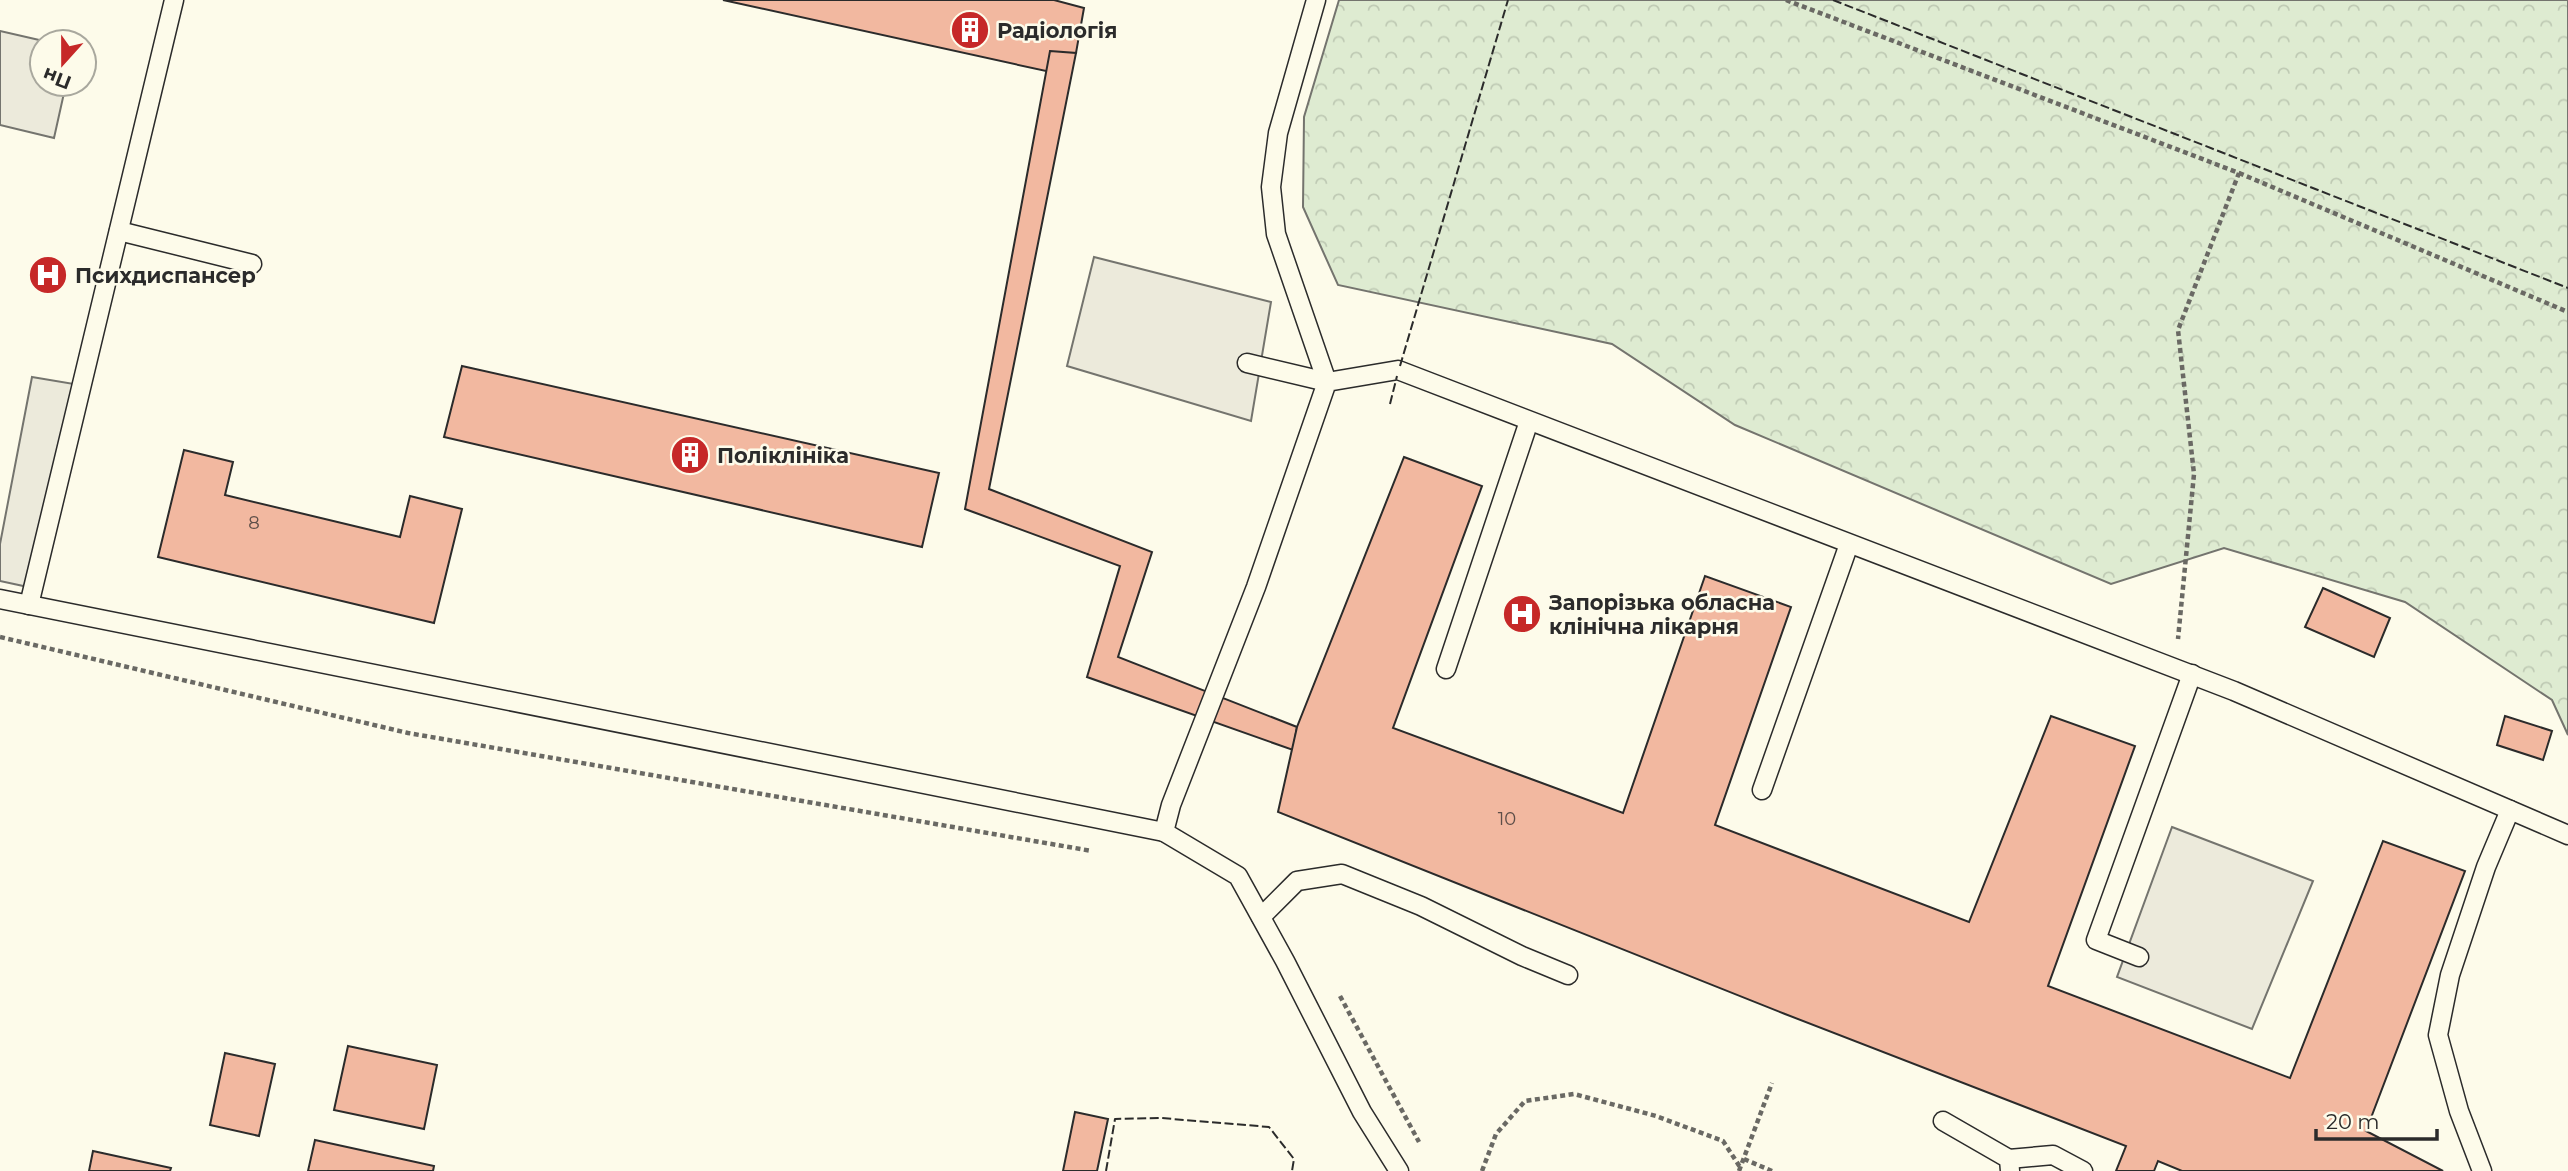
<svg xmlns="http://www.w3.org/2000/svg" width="2568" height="1171" font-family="Montserrat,sans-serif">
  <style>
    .forest { fill: url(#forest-crowns); stroke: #74746e; stroke-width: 2 }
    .parking { fill: #eceadb; stroke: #74746e; stroke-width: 2 }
    .building { fill: #f2b8a0; stroke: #2b2b2b; stroke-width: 2 }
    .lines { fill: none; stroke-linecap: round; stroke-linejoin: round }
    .service-casing { stroke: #2b2b2b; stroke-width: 21 }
    .path { stroke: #6a6964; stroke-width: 4.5; stroke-dasharray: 5 3.5; stroke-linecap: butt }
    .service { stroke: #fdfbea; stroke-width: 18 }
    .fence { stroke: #2b2b2b; stroke-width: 2; stroke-dasharray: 9 3.5; stroke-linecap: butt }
    .labels { text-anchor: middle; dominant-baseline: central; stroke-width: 5; stroke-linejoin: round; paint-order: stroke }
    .number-label { font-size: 18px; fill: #5d4e48 }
    .poi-label { font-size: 21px; font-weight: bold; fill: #2b2b2b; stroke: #fdfbea; text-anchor: start }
  </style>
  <defs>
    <pattern id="forest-crowns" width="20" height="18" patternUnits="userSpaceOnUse" patternTransform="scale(1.75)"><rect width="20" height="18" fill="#deebd1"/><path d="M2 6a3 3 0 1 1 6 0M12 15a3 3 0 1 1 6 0" fill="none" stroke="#bfcab4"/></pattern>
  </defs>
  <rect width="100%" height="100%" fill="#fdfbea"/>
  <path class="forest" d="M 1339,0 L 2568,0 L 2568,735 L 2552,700 L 2405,602 L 2224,548 L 2111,584 L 1735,425 L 1612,344 L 1338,285 L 1303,207 L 1304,117 Z"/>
  <g class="parking">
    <path d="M 0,31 L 48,42 L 42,42 L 42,84 L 66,84 L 54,138 L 0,125 Z"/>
    <path d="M 1094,257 L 1271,302 L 1251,421 L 1067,366 Z"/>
    <path d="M 32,377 L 74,384 L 28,587 L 0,581 L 0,544 Z"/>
    <path d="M 2172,827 L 2313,881 L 2252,1029 L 2117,977 Z"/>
  </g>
  <g class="building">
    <path d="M 723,0 L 1054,0 L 1084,8 L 1076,53 L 1046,71 Z"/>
    <path d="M 1050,51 L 1076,53 L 989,489 L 1152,552 L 1118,657 L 1297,727 L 1293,750 L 1087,677 L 1120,566 L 965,509 Z"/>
    <path d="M 462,366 L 939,473 L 922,547 L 444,437 Z"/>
    <path d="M 184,450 L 233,462 L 225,495 L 400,537 L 410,496 L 462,509 L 434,623 L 158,557 Z"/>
    <path d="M 1404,457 L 1482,486 L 1393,728 L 1623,813 L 1705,576 L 1791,607 L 1715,825 L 1969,922 L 2051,716 L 2135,746 L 2048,986 L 2290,1078 L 2383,841 L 2465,871 L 2366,1131 L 2443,1171 L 2182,1171 L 2158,1161 L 2154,1171 L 2116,1171 L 2126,1146 L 1785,1014 L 1278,812 L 1297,727 Z"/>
    <path d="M 2323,588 L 2390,618 L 2374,657 L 2305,627 Z"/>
    <path d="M 2505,716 L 2552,731 L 2543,760 L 2497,745 Z"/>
    <path d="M 348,1046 L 437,1065 L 424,1129 L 334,1110 Z"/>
    <path d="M 225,1053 L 275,1064 L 259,1136 L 210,1125 Z"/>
    <path d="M 1075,1112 L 1108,1119 L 1097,1171 L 1063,1171 Z"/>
    <path d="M 315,1140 L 434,1166 L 433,1171 L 308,1171 Z"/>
    <path d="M 93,1151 L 171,1168 L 170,1171 L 89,1171 Z"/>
  </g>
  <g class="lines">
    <g class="service-casing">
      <g id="service">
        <path d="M 1316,0 L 1278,133 L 1271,187 L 1276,234 L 1327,382"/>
        <path d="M 119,231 L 252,264"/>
        <path d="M 1247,363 L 1327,382"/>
        <path d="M 0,599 L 1164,832"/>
        <path d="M 29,605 L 174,0"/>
        <path d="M 1446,669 L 1529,421"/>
        <path d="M 1762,790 L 1849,544"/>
        <path d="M 1261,917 L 1297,881 L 1342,874 L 1421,906 L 1522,956 L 1568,975"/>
        <path d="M 2139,957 L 2096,940 L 2192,674"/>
        <path d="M 1943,1121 L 2009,1159 L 2010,1171"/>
        <path d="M 2009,1159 L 2053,1155 L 2083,1171"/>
        <path d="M 1399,1171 L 1362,1112 L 1285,961 L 1238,876 L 1164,832 L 1171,805 L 1256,587 L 1327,382 L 1398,370 L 2234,691 L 2568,835"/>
        <path d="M 2482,1171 L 2459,1111 L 2438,1035 L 2450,975 L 2486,867 L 2510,810"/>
      </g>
    </g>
    <g class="path">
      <path d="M 1786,0 L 2239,173 L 2178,330 L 2194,474 L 2178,639"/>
      <path d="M 2239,173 L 2568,312"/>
      <path d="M 0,637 L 408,733 L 1092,851"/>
      <path d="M 1340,996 L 1419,1142"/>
      <path d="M 1744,1159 L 1772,1171"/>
      <path d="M 1482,1171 L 1496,1134 L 1525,1101 L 1574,1094 L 1656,1116 L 1723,1141 L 1740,1167"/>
      <path d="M 1739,1171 L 1772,1083"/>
    </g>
    <use href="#service" class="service"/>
    <g class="fence">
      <path d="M 1833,0 L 2568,288"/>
      <path d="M 1400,366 L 1508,0"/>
      <path d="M 1390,404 L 1397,376"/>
      <path d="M 1106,1171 L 1115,1119 L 1161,1118 L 1269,1127 L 1294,1159 L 1292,1171"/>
    </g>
  </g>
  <defs>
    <g id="building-disc" transform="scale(2.0125)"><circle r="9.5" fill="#c62828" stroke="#fdfbea"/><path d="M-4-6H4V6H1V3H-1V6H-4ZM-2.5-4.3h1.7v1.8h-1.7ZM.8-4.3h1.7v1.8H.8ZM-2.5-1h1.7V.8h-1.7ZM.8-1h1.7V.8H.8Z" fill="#fff"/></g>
    <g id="hospital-disc" transform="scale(2.0125)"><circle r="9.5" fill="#c62828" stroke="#fdfbea"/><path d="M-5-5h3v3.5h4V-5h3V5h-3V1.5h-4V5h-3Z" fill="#fff"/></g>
  </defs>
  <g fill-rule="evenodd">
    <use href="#building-disc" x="970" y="30"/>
    <use href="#hospital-disc" x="48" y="275"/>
    <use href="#building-disc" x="690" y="455"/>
    <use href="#hospital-disc" x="1522" y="614"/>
  </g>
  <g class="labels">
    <g class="number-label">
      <text x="254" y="523">8</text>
      <text x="1507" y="819">10</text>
    </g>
    <g class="poi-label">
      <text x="997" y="30">Радіологія</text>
      <text x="75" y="275">Психдиспансер</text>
      <text x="717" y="455">Поліклініка</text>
      <text x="1549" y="602">Запорізька обласна<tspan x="1549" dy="24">клінічна лікарня</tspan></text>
    </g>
  </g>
  <g transform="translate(63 63) rotate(201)"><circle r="33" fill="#fdfbea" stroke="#a9a89e" stroke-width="2"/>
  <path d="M0-5L12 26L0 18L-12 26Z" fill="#c62828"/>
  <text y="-10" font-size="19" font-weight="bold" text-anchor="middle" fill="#2b2b2b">Пн</text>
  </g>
  <path d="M2316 1129v10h121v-10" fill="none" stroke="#2b2b2b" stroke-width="3.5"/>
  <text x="2326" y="1129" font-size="21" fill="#2b2b2b" stroke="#fdfbea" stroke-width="5" paint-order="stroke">20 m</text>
</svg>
